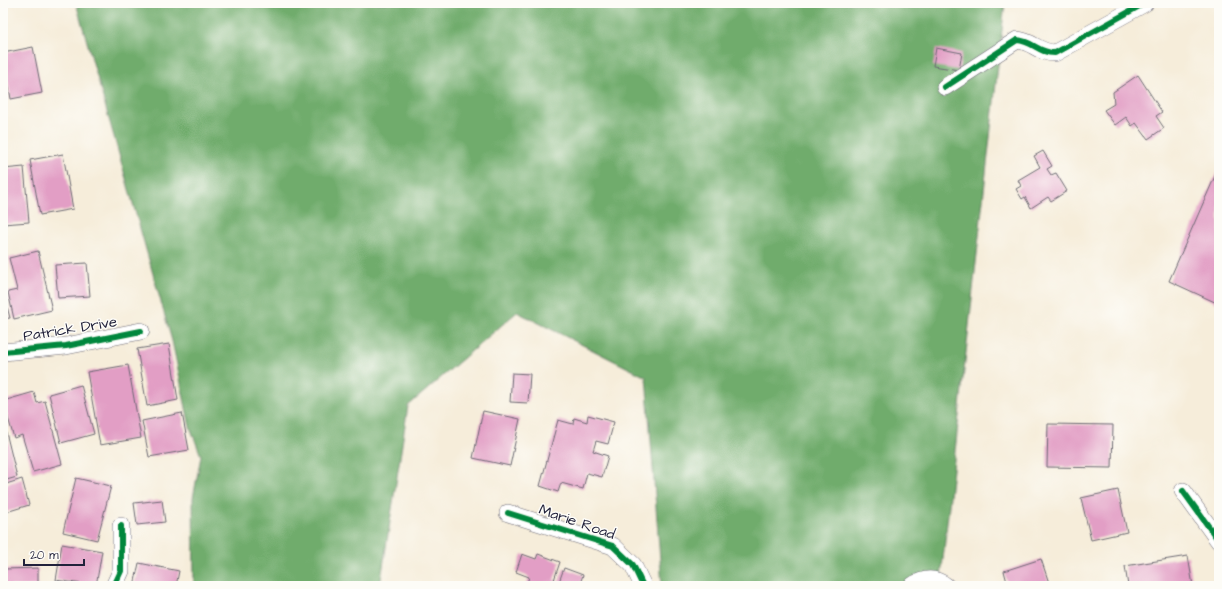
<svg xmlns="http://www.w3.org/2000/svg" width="1222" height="589" font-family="'Architects Daughter',sans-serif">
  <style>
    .forest { fill: #70ac6c; stroke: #496754 }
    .building { fill: #e29ec5 }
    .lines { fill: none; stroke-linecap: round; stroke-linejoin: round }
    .minor-casing { stroke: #6c6973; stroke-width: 18 }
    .minor { stroke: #fff; stroke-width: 17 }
    .cycleway-casing { stroke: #fdfcf7; stroke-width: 8 }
    .cycleway { stroke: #00873e; stroke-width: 6 }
    .labels { text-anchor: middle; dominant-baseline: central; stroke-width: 3; stroke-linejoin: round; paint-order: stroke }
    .street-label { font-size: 15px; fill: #22223b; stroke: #fdfcf7 }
  </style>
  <rect width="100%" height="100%" fill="#fdfcf7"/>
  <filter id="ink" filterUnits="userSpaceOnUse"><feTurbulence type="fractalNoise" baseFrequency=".025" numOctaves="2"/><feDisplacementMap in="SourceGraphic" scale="8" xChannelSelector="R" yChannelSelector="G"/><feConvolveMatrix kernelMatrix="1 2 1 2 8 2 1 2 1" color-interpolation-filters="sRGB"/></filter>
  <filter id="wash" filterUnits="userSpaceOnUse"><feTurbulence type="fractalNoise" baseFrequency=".012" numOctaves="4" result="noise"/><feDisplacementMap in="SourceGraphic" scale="16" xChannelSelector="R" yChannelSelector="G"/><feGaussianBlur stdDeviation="0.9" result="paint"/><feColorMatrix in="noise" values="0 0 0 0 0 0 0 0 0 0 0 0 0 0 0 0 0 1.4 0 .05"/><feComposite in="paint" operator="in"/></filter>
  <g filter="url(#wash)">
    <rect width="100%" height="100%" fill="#f6edda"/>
    <path class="forest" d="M 76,3 L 1005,3 L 940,586 L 662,586 L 646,377 L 517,312 L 408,406 L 380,586 L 194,586 L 193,498 L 201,456 L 190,427 L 172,341 Z"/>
    <g id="blocks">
      <g class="building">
        <path d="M 33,47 L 42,93 L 11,99 L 3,53 Z"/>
        <path d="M 936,48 L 962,53 L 959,70 L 933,66 Z"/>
        <path d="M 1138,75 L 1162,112 L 1156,116 L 1164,128 L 1148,139 L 1136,123 L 1132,126 L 1126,117 L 1115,125 L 1104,110 L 1114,104 L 1113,92 Z"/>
        <path d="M 1043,151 L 1052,166 L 1047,169 L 1051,175 L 1056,173 L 1067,191 L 1051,201 L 1048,197 L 1031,208 L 1025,197 L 1022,199 L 1016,189 L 1021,186 L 1018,180 L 1040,167 L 1034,156 Z"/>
        <path d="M 63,154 L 73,209 L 40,215 L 30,160 Z"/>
        <path d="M 24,167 L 29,222 L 3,224 L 3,169 Z"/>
        <path d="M 1219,167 L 1219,304 L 1169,281 Z"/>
        <path d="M 38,251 L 52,310 L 14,319 L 8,292 L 17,290 L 9,258 Z"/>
        <path d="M 87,263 L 90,296 L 58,298 L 55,265 Z"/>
        <path d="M 3,291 L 10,318 L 3,319 Z"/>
        <path d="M 169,344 L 178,400 L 147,406 L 137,349 Z"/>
        <path d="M 128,365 L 141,438 L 100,445 L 87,372 Z"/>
        <path d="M 512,373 L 530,374 L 528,403 L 510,402 Z"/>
        <path d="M 81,385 L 94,434 L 61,443 L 49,394 Z"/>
        <path d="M 34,392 L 37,403 L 45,401 L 62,464 L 33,472 L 22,435 L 14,438 L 3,401 Z"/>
        <path d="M 483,411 L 520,419 L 510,466 L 473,458 Z"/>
        <path d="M 182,413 L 189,450 L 149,457 L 142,421 Z"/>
        <path d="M 588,415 L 614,422 L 608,444 L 596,441 L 593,451 L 608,456 L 602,477 L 587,473 L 583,489 L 561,483 L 558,492 L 540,486 L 558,420 L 573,424 L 574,418 L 587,422 Z"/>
        <path d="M 3,420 L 17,477 L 3,481 Z"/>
        <path d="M 1048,424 L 1113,425 L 1112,468 L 1047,467 Z"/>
        <path d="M 76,478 L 111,486 L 97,540 L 63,532 Z"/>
        <path d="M 22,479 L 29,505 L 3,513 L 3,485 Z"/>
        <path d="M 1118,490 L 1127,532 L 1091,540 L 1081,498 Z"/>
        <path d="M 162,500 L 165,522 L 137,525 L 134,503 Z"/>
        <path d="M 62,544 L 102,551 L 96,586 L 56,580 Z"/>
        <path d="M 522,554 L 536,559 L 538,554 L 560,562 L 554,580 L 559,582 L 564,568 L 583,575 L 579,586 L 526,586 L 529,577 L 516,572 Z"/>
        <path d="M 1188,556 L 1193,586 L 1128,586 L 1125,566 Z"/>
        <path d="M 1041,559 L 1050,586 L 1008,586 L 1004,571 Z"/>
        <path d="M 139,563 L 179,571 L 176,586 L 134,586 Z"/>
        <path d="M 38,568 L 38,586 L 5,586 L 4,569 Z"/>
      </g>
    </g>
  </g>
  <g filter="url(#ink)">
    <use href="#blocks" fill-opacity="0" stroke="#6c6973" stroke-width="1"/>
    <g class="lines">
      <g class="minor-casing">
        <g id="minor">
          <path d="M 945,87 L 1017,40 C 1033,41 1038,53 1055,53 L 1145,3"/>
          <path d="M 3,352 L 66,346 L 141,331"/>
          <path d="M 1183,491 L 1219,541"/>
          <path d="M 508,513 L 613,546 L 633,565 L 643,586"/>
          <path d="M 114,586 L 121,571 L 121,526"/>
          <path d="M 912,586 C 924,578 934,577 946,586"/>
        </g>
      </g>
      <use href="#minor" class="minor"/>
      <g class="cycleway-casing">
        <g id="cycleway">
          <path d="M 945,87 L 1017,40 C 1033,41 1038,53 1055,53 L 1145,3"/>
          <path d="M 3,352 L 66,346 L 141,331"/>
          <path d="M 1183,491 L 1219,541"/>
          <path d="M 508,513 L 613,546 L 633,565 L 643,586"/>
          <path d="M 114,586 L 121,571 L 121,526"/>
        </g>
      </g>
      <use href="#cycleway" class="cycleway"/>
    </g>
  </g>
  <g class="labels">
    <g class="street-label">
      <text transform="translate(70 329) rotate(-9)">Patrick Drive</text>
      <text transform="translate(577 522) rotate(19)">Marie Road</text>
    </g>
  </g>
  <rect width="1222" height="589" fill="none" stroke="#fdfcf7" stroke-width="16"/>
  <path d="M24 559v6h60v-6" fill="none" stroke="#22223b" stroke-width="2"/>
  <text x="30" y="559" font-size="12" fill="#22223b" stroke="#fdfcf7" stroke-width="3" paint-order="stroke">20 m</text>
</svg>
